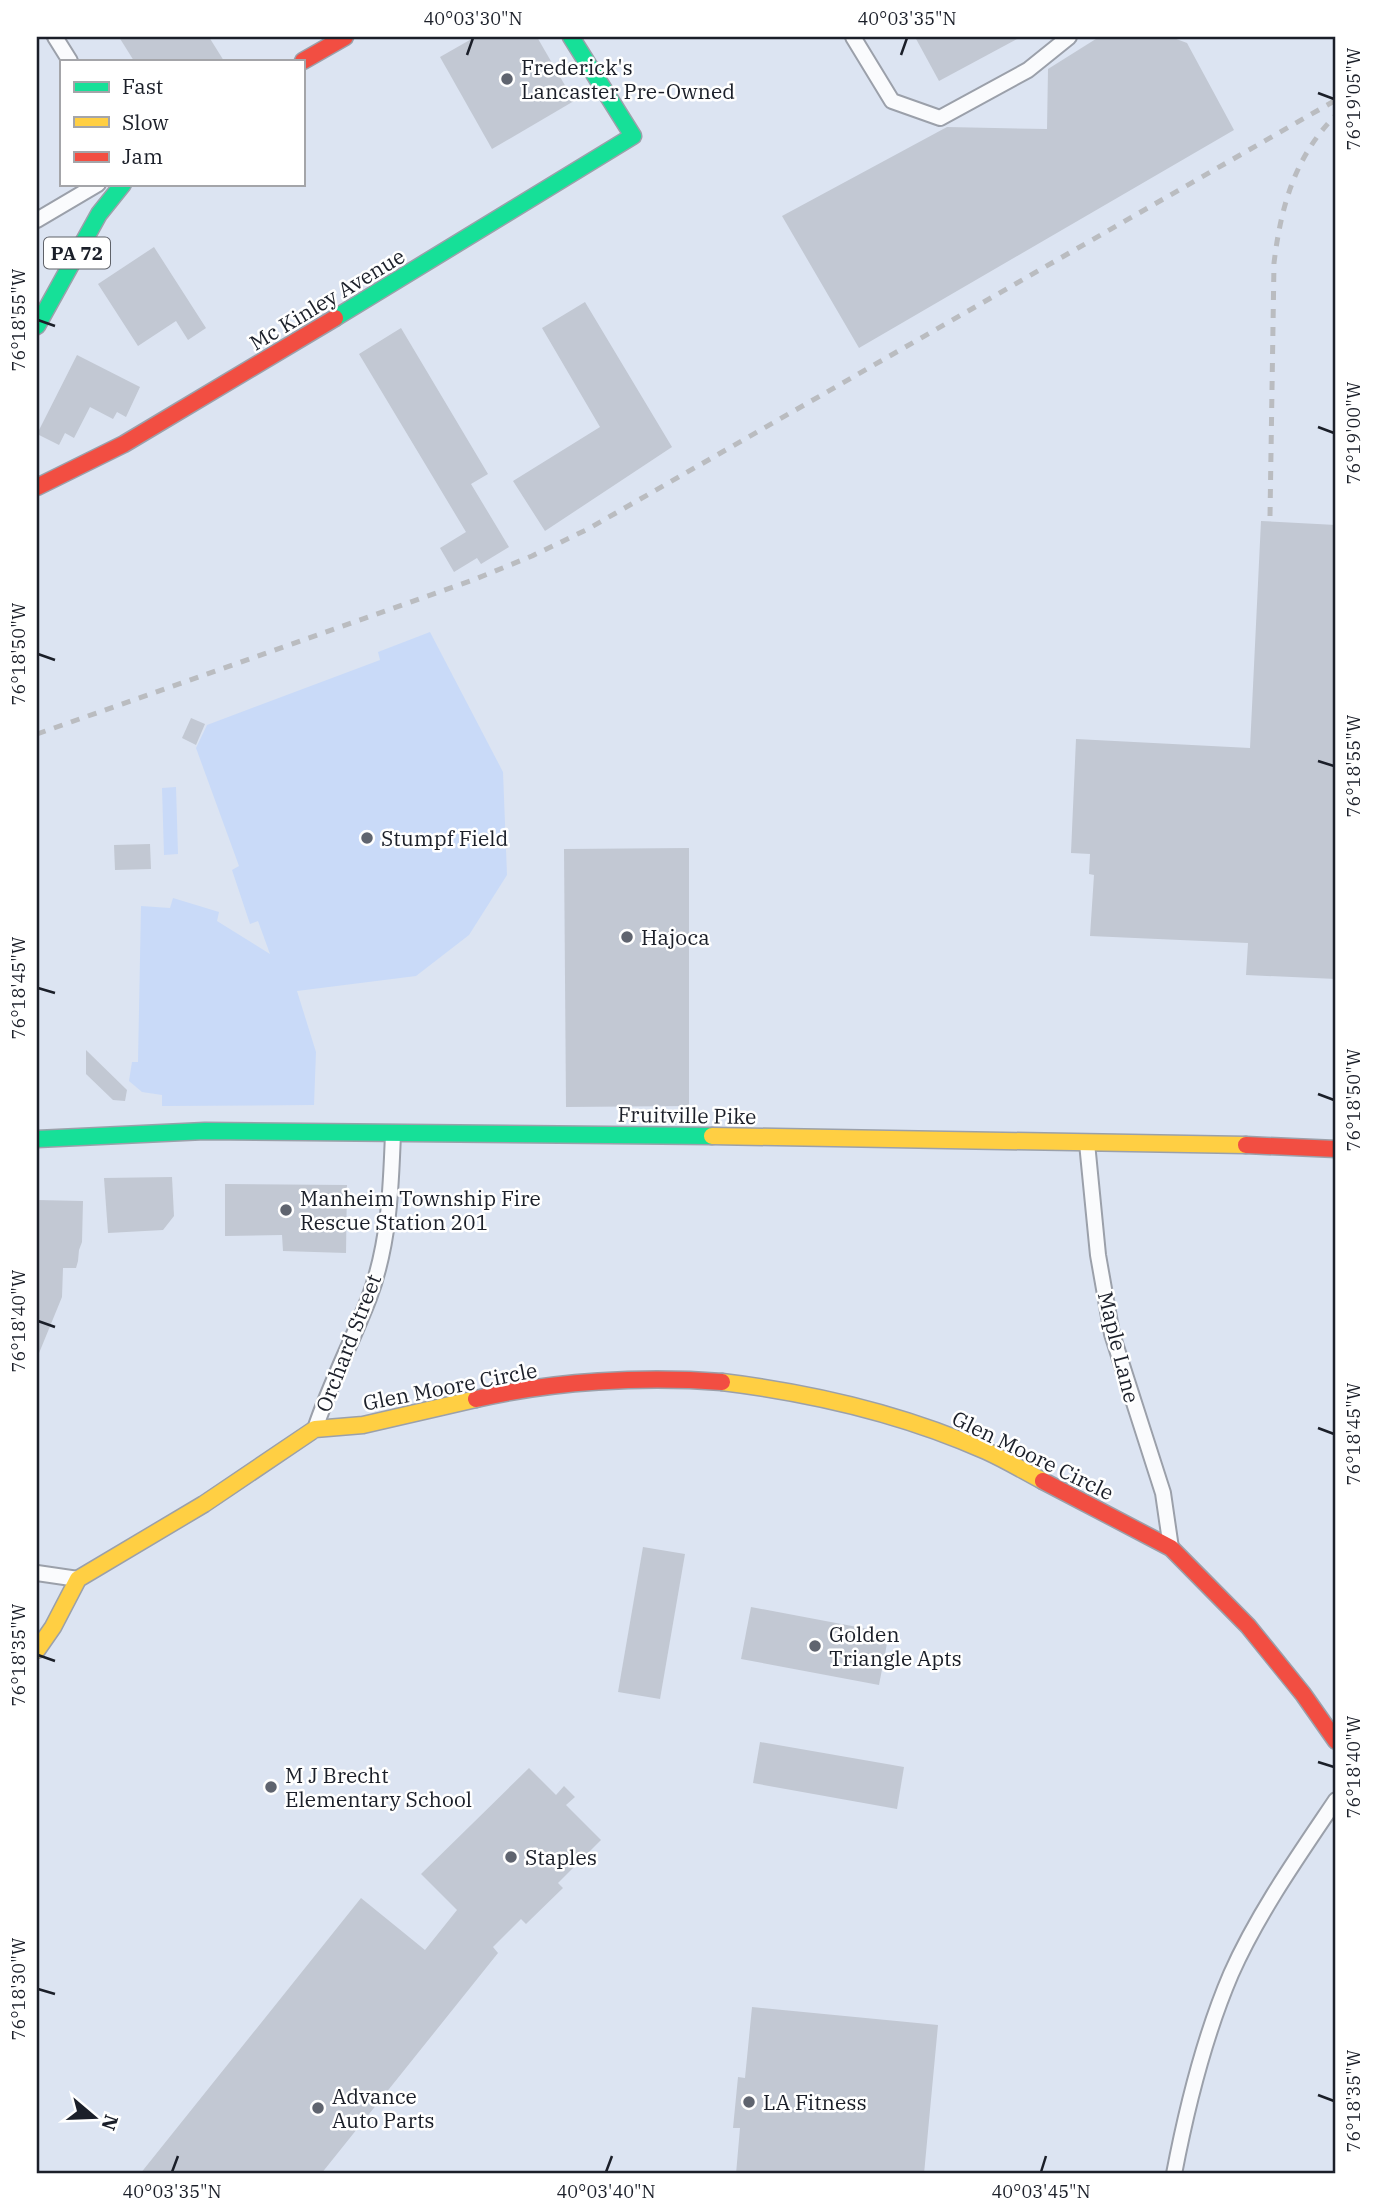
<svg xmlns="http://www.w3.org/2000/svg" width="1373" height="2211" font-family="'IBM Plex Serif',serif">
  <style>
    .green { fill: #c9daf8 }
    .building { fill: #c2c8d3 }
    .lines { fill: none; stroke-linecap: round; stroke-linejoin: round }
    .street-casing { stroke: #9ba0aa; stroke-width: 18 }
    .fast-casing { stroke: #9ba0aa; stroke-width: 19 }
    .slow-casing { stroke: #9ba0aa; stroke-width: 19 }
    .jam-casing { stroke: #9ba0aa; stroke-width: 19 }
    .street { stroke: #fafbfd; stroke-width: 14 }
    .fast { stroke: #16e098; stroke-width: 16 }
    .slow { stroke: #ffcf43; stroke-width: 16 }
    .jam { stroke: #f24e42; stroke-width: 16 }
    .rail { stroke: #babcc0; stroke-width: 5; stroke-dasharray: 9 9; stroke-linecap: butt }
    .ticks { fill: none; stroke: #1b1f29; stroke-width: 2.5 }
    .poi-dot { fill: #5f646f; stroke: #fff; stroke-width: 2.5 }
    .labels { text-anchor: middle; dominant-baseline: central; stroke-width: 5; stroke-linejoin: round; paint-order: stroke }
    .shield { fill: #fff; stroke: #5f6269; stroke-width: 2 }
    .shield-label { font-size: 19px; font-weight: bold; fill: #1b1f29 }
    .poi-label { font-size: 21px; fill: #1b1f29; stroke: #fff; text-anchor: start }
    .street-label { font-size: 21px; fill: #1b1f29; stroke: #fff }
    .neatline { fill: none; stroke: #1b1f29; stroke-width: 2.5 }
    .ticks-label { font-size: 18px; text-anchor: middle; fill: #1b1f29 }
  </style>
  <rect width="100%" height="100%" fill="#dce4f2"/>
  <g class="green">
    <path d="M 430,632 L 503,772 L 507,875 L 469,935 L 416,976 L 297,991 L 316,1052 L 314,1105 L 162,1106 L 162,1095 L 142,1092 L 129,1081 L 132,1062 L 138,1062 L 141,906 L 170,908 L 173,898 L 219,912 L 217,921 L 270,954 L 258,921 L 250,924 L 232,870 L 239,866 L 196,748 L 207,725 L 380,660 L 378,652 Z"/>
    <path d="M 176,787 L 178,854 L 164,855 L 162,788 Z"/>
  </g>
  <g class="building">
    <path d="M 119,37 L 209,37 L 224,61 L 134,61 Z"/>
    <path d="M 475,37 L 537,37 L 574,101 L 492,149 L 440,57 Z"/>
    <path d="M 915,37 L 1021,37 L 939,81 Z"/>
    <path d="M 1099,37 L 1171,37 L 1187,43 L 1234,130 L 859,348 L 782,216 L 947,127 L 1047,129 L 1048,69 Z"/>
    <path d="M 154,247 L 206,328 L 188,340 L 176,321 L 138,346 L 98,284 Z"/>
    <path d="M 585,302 L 672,447 L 545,531 L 513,481 L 600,427 L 542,328 Z"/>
    <path d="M 401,328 L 488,474 L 471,484 L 509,547 L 481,564 L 477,558 L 454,572 L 440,548 L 466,532 L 359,354 Z"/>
    <path d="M 77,355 L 140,387 L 126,417 L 117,412 L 113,419 L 90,407 L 74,438 L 65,433 L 59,445 L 37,434 Z"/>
    <path d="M 1261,521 L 1336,525 L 1336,979 L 1246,975 L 1248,943 L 1090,936 L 1094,875 L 1089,874 L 1090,854 L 1071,853 L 1076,739 L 1250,748 Z"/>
    <path d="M 191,718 L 205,724 L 196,745 L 182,738 Z"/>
    <path d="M 150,844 L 151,869 L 115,870 L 114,845 Z"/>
    <path d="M 689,848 L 689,1106 L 566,1107 L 564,849 Z"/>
    <path d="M 86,1050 L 127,1090 L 125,1101 L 113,1100 L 86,1074 Z"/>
    <path d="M 172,1177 L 174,1216 L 163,1230 L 108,1233 L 104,1178 Z"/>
    <path d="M 225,1184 L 347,1185 L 346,1253 L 283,1251 L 282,1235 L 225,1236 Z"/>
    <path d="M 37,1200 L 83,1201 L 82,1242 L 79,1250 L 78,1261 L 76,1268 L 63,1268 L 62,1297 L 37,1358 Z"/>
    <path d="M 643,1547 L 685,1554 L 660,1699 L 618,1692 Z"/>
    <path d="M 751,1607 L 889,1633 L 879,1685 L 741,1659 Z"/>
    <path d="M 760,1742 L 904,1767 L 897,1809 L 753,1783 Z"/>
    <path d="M 529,1768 L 556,1795 L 564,1786 L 575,1797 L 566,1805 L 601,1840 L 558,1883 L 563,1888 L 526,1924 L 521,1919 L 493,1947 L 498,1953 L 321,2174 L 140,2174 L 361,1898 L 425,1950 L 457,1910 L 421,1874 Z"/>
    <path d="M 752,2007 L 938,2025 L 924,2174 L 736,2174 L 740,2128 L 733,2128 L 738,2077 L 745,2078 Z"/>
  </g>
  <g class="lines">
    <g class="street-casing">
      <g id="street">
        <path d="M 55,37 L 70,61"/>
        <path d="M 853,37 L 892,101 L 940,118 L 1028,70 L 1069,37"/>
        <path d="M 37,220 L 98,184"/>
        <path d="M 1087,1143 L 1098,1255 L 1112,1334 L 1163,1493 L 1171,1548"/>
        <path d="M 315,1429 C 330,1384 352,1342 369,1298 C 389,1245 391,1189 393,1133"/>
        <path d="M 37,1573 L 78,1579"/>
        <path d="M 1174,2174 C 1187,2106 1204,2037 1231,1974 C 1258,1913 1299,1855 1336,1800"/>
      </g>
    </g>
    <g class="fast-casing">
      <g id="fast">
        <path d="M 335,318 L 633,136 L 571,37"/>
        <path d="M 37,326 L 99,214 L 123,184"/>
        <path d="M 37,1139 L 205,1131 L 712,1136"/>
      </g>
    </g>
    <g class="slow-casing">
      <g id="slow">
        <path d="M 712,1136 L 1246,1145"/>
        <path d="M 722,1382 C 812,1393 903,1414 986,1451 C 1006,1460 1024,1471 1043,1481"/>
        <path d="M 37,1650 L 53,1627 L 78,1579 L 204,1504 L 315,1429 L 363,1425 L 476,1399"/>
      </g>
    </g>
    <g class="jam-casing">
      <g id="jam">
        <path d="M 303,61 L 345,37"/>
        <path d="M 37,487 L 124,444 L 335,318"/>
        <path d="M 1246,1145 L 1336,1149"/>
        <path d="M 476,1399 C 553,1381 643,1376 722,1382"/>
        <path d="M 1043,1481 L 1171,1548 L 1248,1626 L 1303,1694 L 1336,1741"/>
      </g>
    </g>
    <use href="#street" class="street"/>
    <use href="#fast" class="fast"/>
    <use href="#slow" class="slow"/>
    <use href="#jam" class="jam"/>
    <g class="rail">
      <path d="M 1270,516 L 1274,263 C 1281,206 1295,156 1336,115"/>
      <path d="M 37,734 L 473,580 L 532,556 L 588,529 L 1336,100"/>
    </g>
  </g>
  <path class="ticks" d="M 467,55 L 473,38M 901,55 L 907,38M 1318,93 L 1334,99M 38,320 L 55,326M 1318,427 L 1334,433M 38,654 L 55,660M 1318,761 L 1334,766M 38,988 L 55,993M 1318,1094 L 1334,1100M 38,1321 L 55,1327M 1318,1428 L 1334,1434M 38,1655 L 55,1661M 1318,1762 L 1334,1767M 38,1989 L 55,1994M 1318,2095 L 1334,2101M 172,2172 L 178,2156M 606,2172 L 612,2156M 1041,2172 L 1046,2156"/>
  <g class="poi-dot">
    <circle cx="507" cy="79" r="7"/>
    <circle cx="367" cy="838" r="7"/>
    <circle cx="627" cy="937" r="7"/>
    <circle cx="286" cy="1210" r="7"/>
    <circle cx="815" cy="1646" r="7"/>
    <circle cx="271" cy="1787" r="7"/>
    <circle cx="511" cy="1857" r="7"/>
    <circle cx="749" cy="2102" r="7"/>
    <circle cx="318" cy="2108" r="7"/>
  </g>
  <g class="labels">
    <rect class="shield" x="44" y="237.5" width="66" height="31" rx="5"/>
    <g class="shield-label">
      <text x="77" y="253">PA 72</text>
    </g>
    <g class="poi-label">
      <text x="521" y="67">Frederick's<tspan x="521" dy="24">Lancaster Pre-Owned</tspan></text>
      <text x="381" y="838">Stumpf Field</text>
      <text x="641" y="937">Hajoca</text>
      <text x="300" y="1198">Manheim Township Fire<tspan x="300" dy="24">Rescue Station 201</tspan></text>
      <text x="829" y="1634">Golden<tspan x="829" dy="24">Triangle Apts</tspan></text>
      <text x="285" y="1775">M J Brecht<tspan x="285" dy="24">Elementary School</tspan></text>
      <text x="525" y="1857">Staples</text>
      <text x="332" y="2096">Advance<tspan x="332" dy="24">Auto Parts</tspan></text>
      <text x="763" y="2102">LA Fitness</text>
    </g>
    <g class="street-label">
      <text transform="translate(327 299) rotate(-31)">Mc Kinley Avenue</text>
      <text transform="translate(687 1115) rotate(1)">Fruitville Pike</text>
      <text transform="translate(348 1343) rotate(-69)">Orchard Street</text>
      <text transform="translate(1119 1347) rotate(76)">Maple Lane</text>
      <text transform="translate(450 1386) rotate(-11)">Glen Moore Circle</text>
      <text transform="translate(1033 1455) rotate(26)">Glen Moore Circle</text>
    </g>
  </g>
  <rect width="1373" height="2211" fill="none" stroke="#ffffff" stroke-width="77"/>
  <rect x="60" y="60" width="245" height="126" fill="#ffffff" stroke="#a4a5a9" stroke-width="2"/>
  <rect x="74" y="82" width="35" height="10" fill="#16e098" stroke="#a4a5a9" stroke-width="2"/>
  <text x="122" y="94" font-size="21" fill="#1b1f29">Fast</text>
  <rect x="74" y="117" width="35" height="10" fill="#ffcf43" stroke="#a4a5a9" stroke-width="2"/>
  <text x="122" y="130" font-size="21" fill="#1b1f29">Slow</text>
  <rect x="74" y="152" width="35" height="10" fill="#f24e42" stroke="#a4a5a9" stroke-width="2"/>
  <text x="122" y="164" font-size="21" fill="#1b1f29">Jam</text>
  <g transform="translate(94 2117) rotate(109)" stroke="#ffffff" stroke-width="5" paint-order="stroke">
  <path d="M0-5L12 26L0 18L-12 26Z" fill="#1b1f29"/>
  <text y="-10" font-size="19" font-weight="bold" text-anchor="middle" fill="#1b1f29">N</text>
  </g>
  <rect x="38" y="38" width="1296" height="2134" class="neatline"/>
  <g class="ticks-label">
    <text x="473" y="25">40°03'30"N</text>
    <text x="907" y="25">40°03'35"N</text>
    <text transform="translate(1354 99) rotate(-90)" y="6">76°19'05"W</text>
    <text transform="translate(19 320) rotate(-90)" y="6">76°18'55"W</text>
    <text transform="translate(1354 433) rotate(-90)" y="6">76°19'00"W</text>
    <text transform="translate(19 654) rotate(-90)" y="6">76°18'50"W</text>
    <text transform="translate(1354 766) rotate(-90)" y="6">76°18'55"W</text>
    <text transform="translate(19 988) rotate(-90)" y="6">76°18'45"W</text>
    <text transform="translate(1354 1100) rotate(-90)" y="6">76°18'50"W</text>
    <text transform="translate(19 1321) rotate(-90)" y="6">76°18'40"W</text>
    <text transform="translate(1354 1434) rotate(-90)" y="6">76°18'45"W</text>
    <text transform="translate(19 1655) rotate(-90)" y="6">76°18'35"W</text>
    <text transform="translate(1354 1767) rotate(-90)" y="6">76°18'40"W</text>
    <text transform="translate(19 1989) rotate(-90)" y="6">76°18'30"W</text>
    <text transform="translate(1354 2101) rotate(-90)" y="6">76°18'35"W</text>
    <text x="172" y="2198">40°03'35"N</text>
    <text x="606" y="2198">40°03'40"N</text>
    <text x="1041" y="2198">40°03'45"N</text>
  </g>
</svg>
